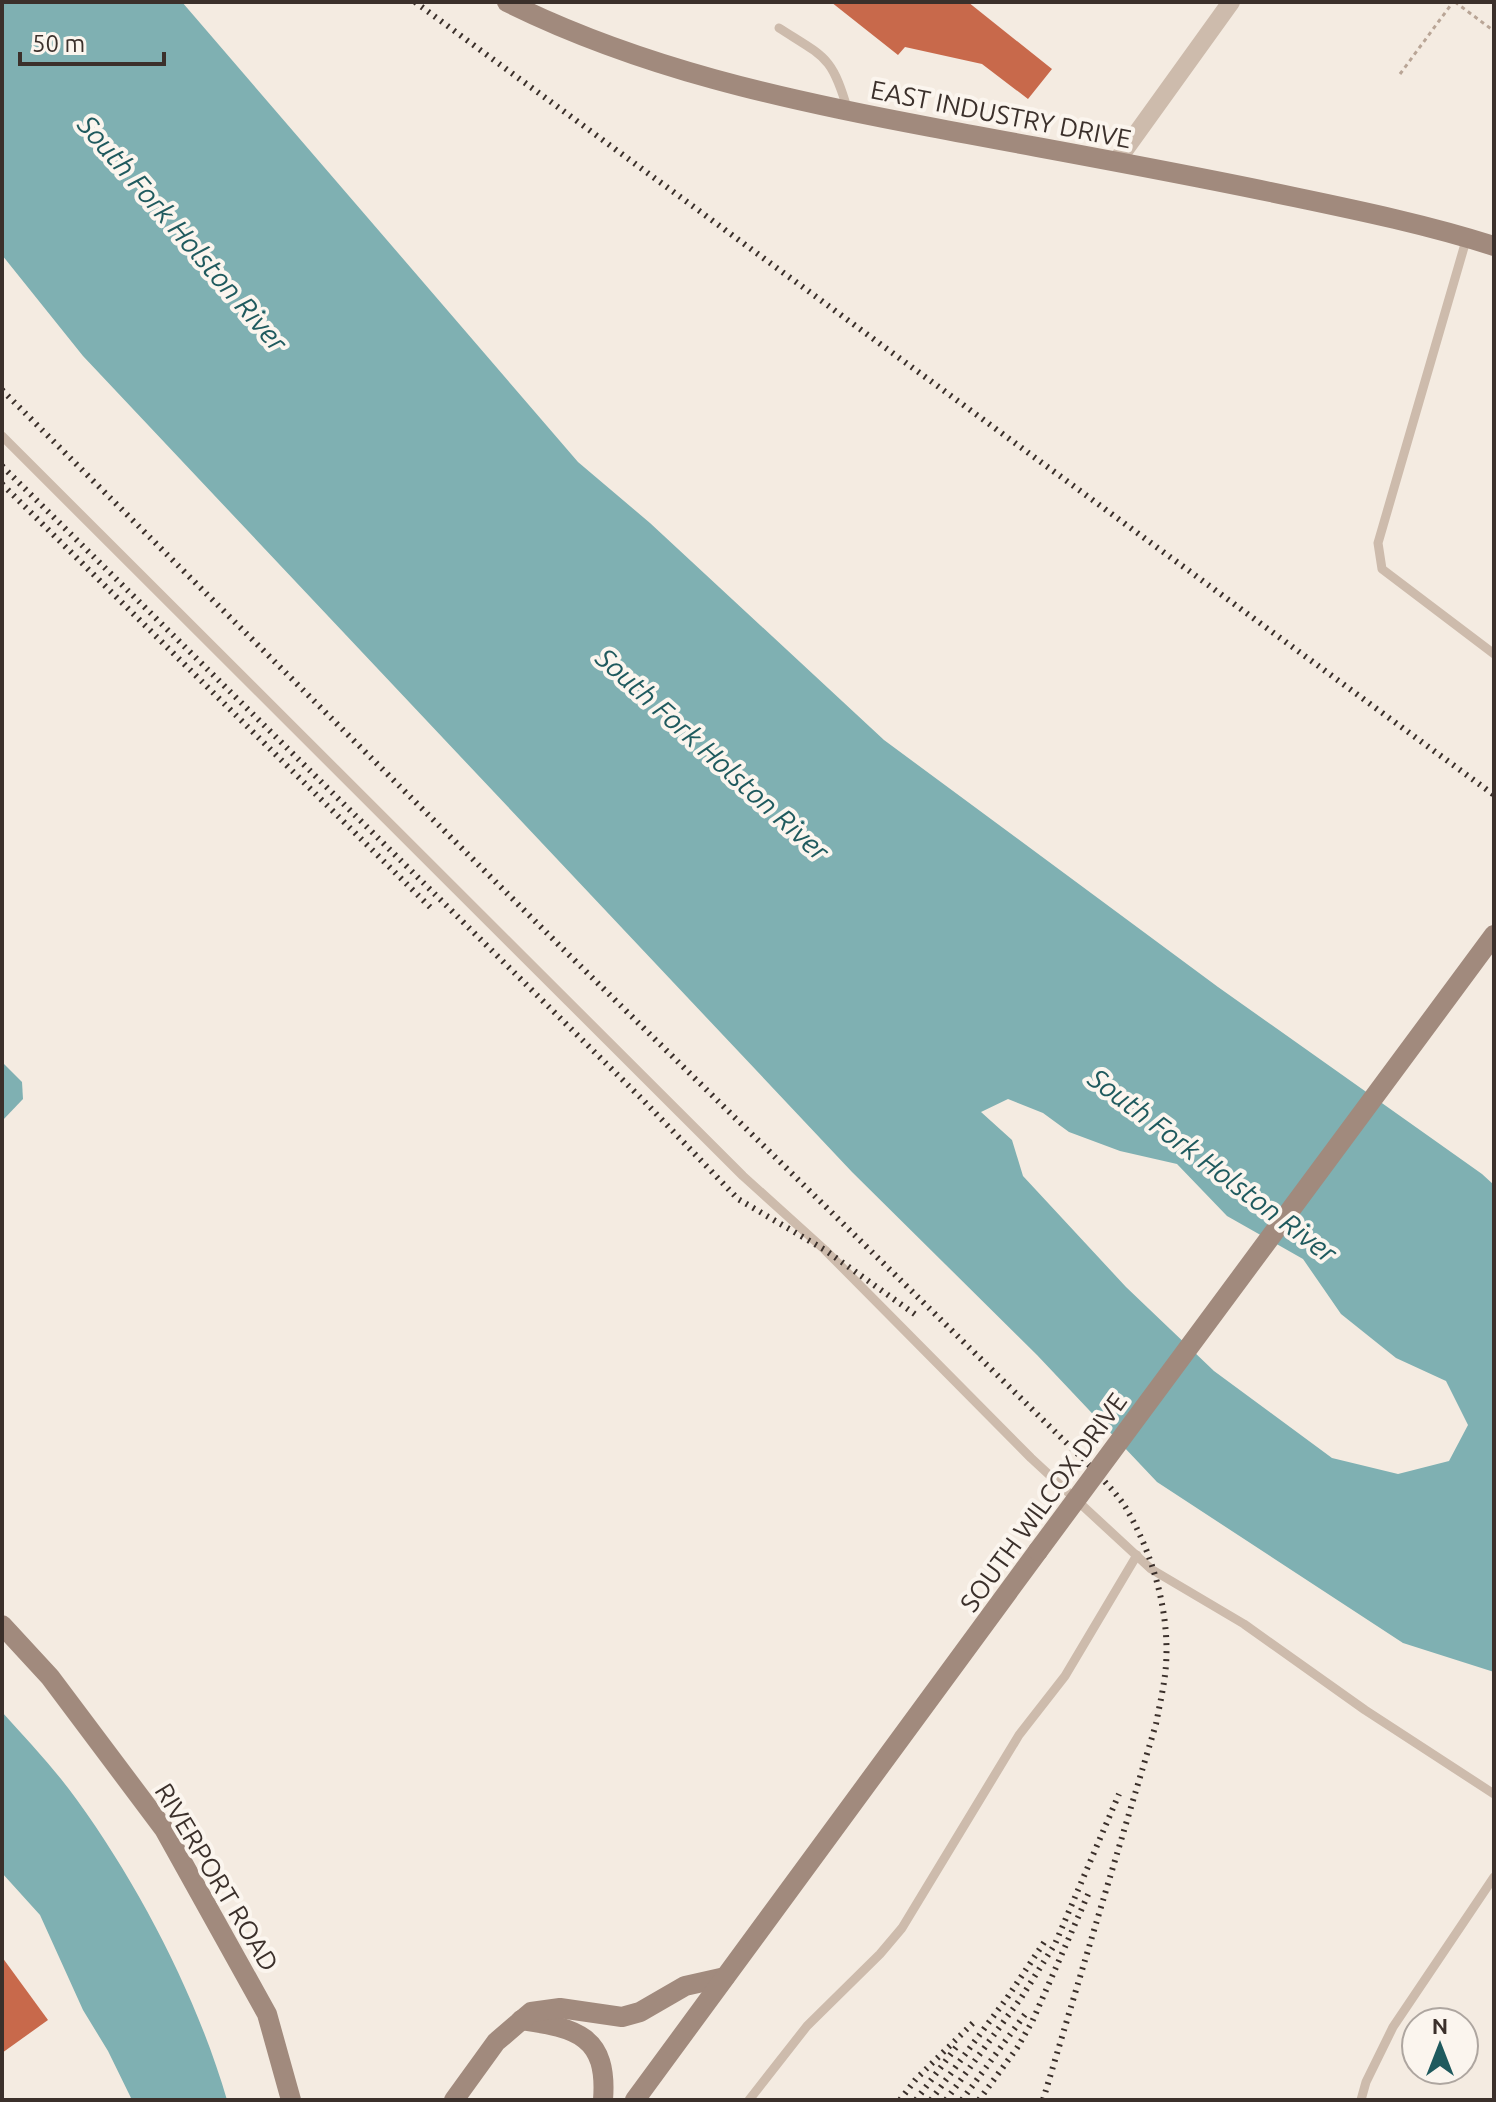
<svg xmlns="http://www.w3.org/2000/svg" width="1496" height="2102" font-family="Ubuntu,sans-serif">
  <style>
    .water { fill: #7fb0b2; fill-rule: evenodd }
    .building { fill: #c8694b }
    .lines { fill: none; stroke-linecap: round; stroke-linejoin: round }
    .path { stroke: #b9a596; stroke-width: 3; stroke-dasharray: 4 4; stroke-linecap: butt }
    .lane { stroke: #cdbbac; stroke-width: 9 }
    .street { stroke: #cdbbac; stroke-width: 18 }
    .secondary { stroke: #a18a7d; stroke-width: 20 }
    .rail { stroke: #3b302b; stroke-width: 6; stroke-dasharray: 2 6; stroke-linecap: butt }
    .secondary-bridge { stroke: #a18a7d; stroke-width: 20 }
    .labels { text-anchor: middle; dominant-baseline: central; stroke-width: 8; stroke-linejoin: round; paint-order: stroke }
    .street-label { font-size: 26px; fill: #3b302b; stroke: #fbf5ee }
    .water-label { font-size: 28px; font-style: italic; fill: #1f5a5e; stroke: #fbf5ee }
  </style>
  <rect width="100%" height="100%" fill="#f4ebe1"/>
  <g class="water">
    <path d="M 2,2 L 182,2 L 578,462 L 650,523 L 884,740 L 1218,987 L 1482,1174 L 1494,1185 L 1494,1672 L 1403,1643 L 1157,1482 L 1037,1355 L 852,1172 L 83,356 L 2,255 ZM 1008,1099 L 1043,1113 L 1069,1132 L 1120,1151 L 1177,1164 L 1227,1216 L 1303,1259 L 1341,1314 L 1396,1358 L 1446,1381 L 1468,1425 L 1449,1461 L 1398,1474 L 1332,1458 L 1214,1371 L 1126,1287 L 1023,1176 L 1012,1140 L 981,1112 Z"/>
    <path d="M 2,1062 L 22,1082 L 23,1099 L 2,1121 Z"/>
    <path d="M 2,1712 C 27,1740 55,1769 77,1800 C 140,1887 197,1997 227,2100 L 132,2100 L 108,2051 L 83,2010 L 40,1915 L 2,1873 Z"/>
  </g>
  <g class="building">
    <path d="M 831,2 L 968,2 L 1052,69 L 1028,99 L 982,64 L 905,47 L 898,55 Z"/>
    <path d="M 2,1957 L 48,2020 L 2,2053 Z"/>
  </g>
  <g class="lines">
    <g class="path">
      <path d="M 1455,2 L 1494,31"/>
      <path d="M 1400,74 L 1453,2"/>
    </g>
    <g class="lane">
      <path d="M 779,28 C 826,58 832,56 848,111"/>
      <path d="M 1467,237 L 1378,543 L 1382,569 L 1494,654"/>
      <path d="M 2,436 L 743,1176 L 825,1250 L 1031,1458 L 1151,1569 L 1244,1624 L 1365,1710 L 1494,1794"/>
      <path d="M 749,2100 L 807,2026 L 880,1954 L 902,1928 L 1019,1735 L 1065,1676 L 1137,1555"/>
      <path d="M 1361,2100 L 1366,2082 L 1393,2027 L 1494,1877"/>
    </g>
    <path class="street" d="M 1116,162 L 1231,2"/>
    <g class="secondary">
      <path d="M 507,2 C 640,68 785,100 930,127 C 1051,150 1173,171 1294,197 C 1361,211 1428,225 1494,246"/>
      <path d="M 2,1625 L 50,1677 L 164,1829 L 267,2014 L 291,2100"/>
      <path d="M 521,2020 C 577,2028 608,2036 603,2100"/>
      <path d="M 454,2100 L 496,2042 L 531,2012 L 560,2008 L 622,2017 L 640,2012 L 685,1986 L 725,1977"/>
      <path d="M 635,2100 L 1038,1551"/>
    </g>
    <g class="rail">
      <path d="M 415,2 L 1494,795"/>
      <path d="M 2,390 L 561,947 L 1089,1465 C 1101,1478 1116,1492 1126,1508 C 1154,1556 1172,1619 1165,1675 C 1163,1691 1159,1708 1156,1724 L 1043,2100"/>
      <path d="M 2,466 L 644,1101 L 738,1199 L 825,1250 L 916,1315"/>
      <path d="M 2,484 L 433,910"/>
      <path d="M 900,2100 L 916,2079 L 976,2020"/>
      <path d="M 916,2100 L 957,2046"/>
      <path d="M 931,2100 L 1007,1998 L 1045,1941"/>
      <path d="M 946,2100 L 1021,1998 L 1055,1944 L 1119,1794"/>
      <path d="M 962,2100 L 1026,2013"/>
      <path d="M 979,2100 L 1017,2048 L 1032,2022 L 1090,1890"/>
    </g>
    <path class="secondary-bridge" d="M 1038,1551 L 1494,935"/>
  </g>
  <g class="labels">
    <g class="street-label">
      <text transform="translate(1001 114) rotate(11)">EAST INDUSTRY DRIVE</text>
      <text transform="translate(1043 1502) rotate(-54)">SOUTH WILCOX DRIVE</text>
      <text transform="translate(217 1877) rotate(59)">RIVERPORT ROAD</text>
    </g>
    <g class="water-label">
      <text transform="translate(183 233) rotate(49)">South Fork Holston River</text>
      <text transform="translate(713 754) rotate(42)">South Fork Holston River</text>
      <text transform="translate(1213 1165) rotate(37)">South Fork Holston River</text>
    </g>
  </g>
  <rect width="1496" height="2102" fill="none" stroke="#3b302b" stroke-width="8"/>
  <g transform="translate(1440 2046)"><circle r="38" fill="#fbf5ee" stroke="#aea6a0" stroke-width="2"/>
  <path d="M0-6L14 30L0 20L-14 30Z" fill="#1f5a5e"/>
  <text y="-12" font-size="22" font-weight="bold" text-anchor="middle" fill="#3b302b">N</text>
  </g>
  <path d="M20 52v12h144v-12" fill="none" stroke="#3b302b" stroke-width="4"/>
  <text x="32" y="52" font-size="24" fill="#3b302b" stroke="#fbf5ee" stroke-width="6" paint-order="stroke">50 m</text>
</svg>
